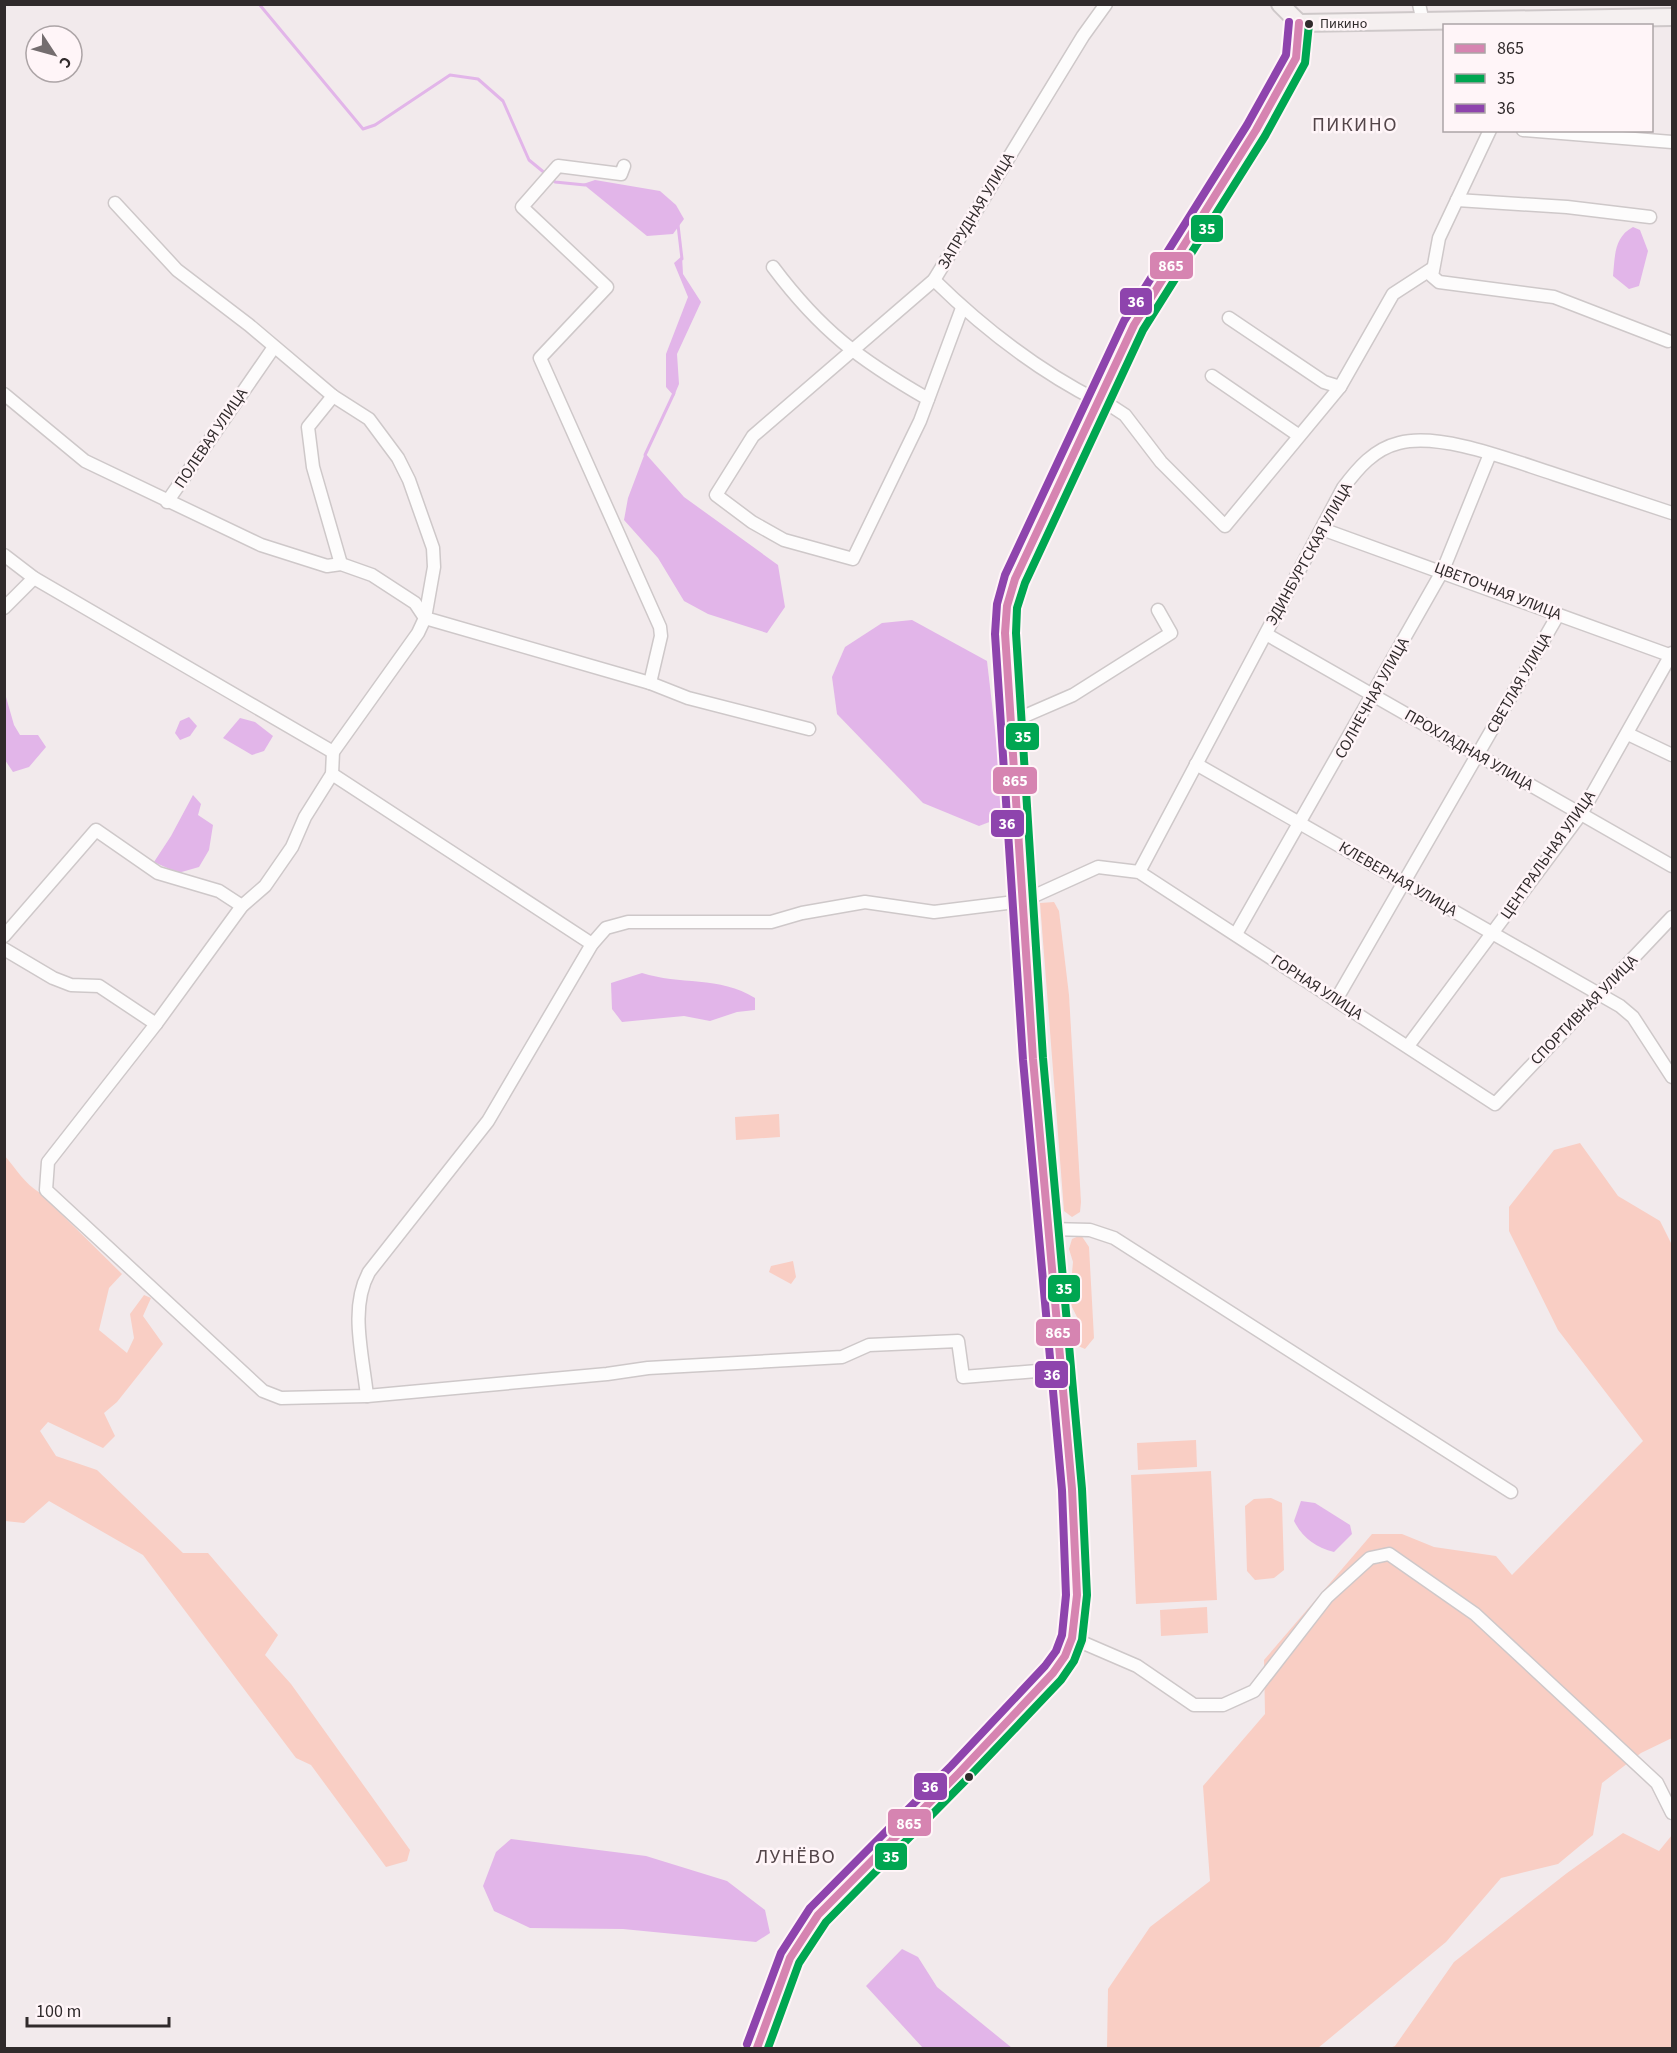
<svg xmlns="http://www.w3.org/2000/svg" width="1677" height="2053" font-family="'Source Sans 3',sans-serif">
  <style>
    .green { fill: #f9cec4 }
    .water { fill: #e2b5e9 }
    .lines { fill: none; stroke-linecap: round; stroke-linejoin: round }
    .stream { stroke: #e2b5e9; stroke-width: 3 }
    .minor-casing { stroke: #cec8c9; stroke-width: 15 }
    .tertiary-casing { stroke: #cec8c9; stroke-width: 18 }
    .secondary-casing { stroke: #cec8c9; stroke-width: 20 }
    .minor { stroke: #fdfcfc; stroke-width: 12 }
    .tertiary { stroke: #fdfcfc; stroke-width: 15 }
    .secondary { stroke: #f5f0f0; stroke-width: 16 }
    .bus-1-casing { stroke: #fff5f8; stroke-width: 12 }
    .bus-2-casing { stroke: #fff5f8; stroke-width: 12 }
    .bus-3-casing { stroke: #fff5f8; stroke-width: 12 }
    .bus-1 { stroke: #d684b1; stroke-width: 8 }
    .bus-2 { stroke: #00a651; stroke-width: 8 }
    .bus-3 { stroke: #8e44ad; stroke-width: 8 }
    .bus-dot { fill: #302a2b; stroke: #fff5f8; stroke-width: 2 }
    .labels { text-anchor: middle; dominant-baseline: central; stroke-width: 5; stroke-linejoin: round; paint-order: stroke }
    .bus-label { font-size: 14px; fill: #302a2b; stroke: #fff5f8; text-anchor: start }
    .street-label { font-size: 16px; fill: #302a2b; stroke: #fff5f8 }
    .quarter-label { font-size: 20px; letter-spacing: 1.5px; fill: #534549; stroke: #fff5f8 }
    .line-badge { stroke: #fff5f8; stroke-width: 2 }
    .badge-label { font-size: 16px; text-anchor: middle; font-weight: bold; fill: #fff }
  </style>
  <rect width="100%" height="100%" fill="#f2eaec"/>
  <g class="green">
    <path d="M 1054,902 L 1059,911 L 1069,995 L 1081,1202 L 1080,1212 L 1072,1217 L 1064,1211 L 1040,903 Z"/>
    <path d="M 779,1114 L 780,1137 L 736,1140 L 735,1117 Z"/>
    <path d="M 1580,1143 L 1618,1196 L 1660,1221 L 1672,1245 L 1672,1738 L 1641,1753 L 1602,1783 L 1593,1835 L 1558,1864 L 1501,1878 L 1446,1942 L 1318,2048 L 1107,2048 L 1108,1989 L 1150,1927 L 1210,1881 L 1203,1786 L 1265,1714 L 1264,1660 L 1372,1534 L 1402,1534 L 1434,1547 L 1496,1556 L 1512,1575 L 1643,1441 L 1558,1330 L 1509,1231 L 1509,1207 L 1554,1150 Z"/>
    <path d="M 5,1156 C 17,1170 24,1183 40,1193 L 122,1274 L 109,1288 L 99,1330 L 127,1353 L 134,1338 L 130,1314 L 144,1295 L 151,1298 L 143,1316 L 163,1344 L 117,1402 L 104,1413 L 115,1436 L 103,1448 L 48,1422 L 40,1431 L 56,1456 L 97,1470 L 183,1553 L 208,1553 L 278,1635 L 265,1655 L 291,1684 L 410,1850 L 407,1861 L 386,1867 L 311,1765 L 296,1758 L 143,1555 L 49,1501 L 24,1523 L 5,1521 Z"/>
    <path d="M 1081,1235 L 1089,1247 L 1094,1338 L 1085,1349 L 1076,1345 L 1077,1317 L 1071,1305 L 1070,1295 L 1073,1262 L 1069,1249 L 1072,1239 Z"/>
    <path d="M 793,1261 L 796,1277 L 791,1284 L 769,1272 L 771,1266 Z"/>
    <path d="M 1196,1440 L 1197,1467 L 1138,1470 L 1137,1443 Z"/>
    <path d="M 1211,1471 L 1217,1600 L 1136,1604 L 1131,1475 Z"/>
    <path d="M 1271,1498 L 1282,1503 L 1284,1570 L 1274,1578 L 1255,1580 L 1247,1571 L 1245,1506 L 1254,1499 Z"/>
    <path d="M 1207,1607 L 1208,1633 L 1161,1636 L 1160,1610 Z"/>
    <path d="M 1623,1833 L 1659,1851 L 1672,1835 L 1672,2048 L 1390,2048 L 1395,2046 L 1454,1962 L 1567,1873 Z"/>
  </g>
  <g class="water">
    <path d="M 595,180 L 660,191 L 676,205 L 684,219 L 673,234 L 647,236 L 583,184 Z"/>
    <path d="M 1633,227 L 1640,230 L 1648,251 L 1639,286 L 1629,289 L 1613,276 C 1615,256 1614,237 1633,227 Z"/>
    <path d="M 682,256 L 683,274 L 701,302 L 677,354 L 679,384 L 674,396 L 666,387 L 666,354 L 688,297 L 674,263 Z"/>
    <path d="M 645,453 L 684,497 L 778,565 L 785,607 L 767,633 L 708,614 L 684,601 L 658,558 L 624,520 L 628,498 Z"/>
    <path d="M 912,620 L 987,661 L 1005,816 L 979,826 L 923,803 L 837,714 L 832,677 L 845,647 L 882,623 Z"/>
    <path d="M 4,690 L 14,725 L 20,735 L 38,735 L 46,747 L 29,767 L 13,772 L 5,760 Z"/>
    <path d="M 189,717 L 197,726 L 190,736 L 180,740 L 175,733 L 180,721 Z"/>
    <path d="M 240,718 L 255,722 L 273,736 L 264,751 L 252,755 L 223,738 Z"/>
    <path d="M 193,795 L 201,804 L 198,815 L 213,825 L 209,850 L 199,867 L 178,873 L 154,862 L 171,836 Z"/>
    <path d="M 642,973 C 679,985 720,976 755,998 L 755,1010 L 737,1012 L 710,1021 L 684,1016 L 622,1022 L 612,1009 L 611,983 Z"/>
    <path d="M 1301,1501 L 1315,1503 L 1350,1525 L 1352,1534 L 1334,1552 C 1316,1548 1302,1537 1294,1521 Z"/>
    <path d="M 511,1839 L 646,1856 L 727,1881 L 765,1910 L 770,1933 L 756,1942 L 623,1929 L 530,1928 L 494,1911 L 483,1886 L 496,1852 Z"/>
    <path d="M 902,1949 L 918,1957 L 937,1987 L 1012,2048 L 923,2048 L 866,1986 Z"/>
  </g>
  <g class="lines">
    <g class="stream">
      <path d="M 259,4 L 363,129 L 375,125 L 450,75 L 478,79 L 503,101 L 529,160 L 546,174"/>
      <path d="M 551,178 L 555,182 L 585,185"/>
      <path d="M 678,225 L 682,259"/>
      <path d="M 645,455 L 674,393"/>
    </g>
    <g class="minor-casing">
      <g id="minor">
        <path d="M 1419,4 L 1423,22"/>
        <path d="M 1490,130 L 1439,238 L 1432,276 L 1439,282 L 1554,297 L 1668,341"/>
        <path d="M 1523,130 L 1672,142"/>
        <path d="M 624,166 L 621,174 L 558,166 L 522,207 L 607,287 L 540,358 L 660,627 L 661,636 L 650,683 L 688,698 L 809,729"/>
        <path d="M 1457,200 L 1567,207 L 1650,217"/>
        <path d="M 115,203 L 177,270 L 249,325 L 333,396 L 369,419 L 398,458 L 409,480 L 433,548 L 434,567 L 425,618 L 650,683"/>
        <path d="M 773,267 C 821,331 860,360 928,399"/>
        <path d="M 934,280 C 983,328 1037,370 1098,401"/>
        <path d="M 962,308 L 920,421 L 853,559 L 784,540 L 752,522 L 716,495 L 753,436 L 934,280 L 1083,36 L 1106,4"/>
        <path d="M 1229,318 L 1324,382 L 1340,387"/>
        <path d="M 1212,376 L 1298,435"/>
        <path d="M 4,394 L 85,461 L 261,545 L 327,566 L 341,564 L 372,575 L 415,603 L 425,618 L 418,633 L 333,752 L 332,774 L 305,817 L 292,847 L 265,886 L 242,906 L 156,1024 L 48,1162 L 46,1190 L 263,1391 L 281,1398 L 367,1396 L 607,1374 L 648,1368 L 842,1357 L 869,1345 L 958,1341 L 963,1377 L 1061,1369"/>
        <path d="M 333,396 L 308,427 L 313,467 L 341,564"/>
        <path d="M 1099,398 L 1125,415 L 1161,462 L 1225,526 L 1340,387 L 1393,294 L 1433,268"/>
        <path d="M 167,502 L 274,347"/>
        <path d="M 1322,529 L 1672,656"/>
        <path d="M 4,555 L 34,578 L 333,752"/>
        <path d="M 4,608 L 34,578"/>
        <path d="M 1266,634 L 1672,866"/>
        <path d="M 1013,721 L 1073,695 L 1171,633 L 1158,610"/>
        <path d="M 1628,734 L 1672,755"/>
        <path d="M 1196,764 L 1620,1006 L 1633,1017 L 1672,1077"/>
        <path d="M 332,774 L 592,944"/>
        <path d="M 1139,872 L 1343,488 C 1358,468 1374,449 1399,443 C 1441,432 1513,461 1554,474 C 1594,487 1633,500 1672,513"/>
        <path d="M 1236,934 L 1443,570 L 1490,454"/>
        <path d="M 4,936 L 96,830 L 158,873 L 219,891 L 242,906"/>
        <path d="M 4,949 L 53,978 L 71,985 L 99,986 L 156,1024"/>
        <path d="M 1336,1000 L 1558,615"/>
        <path d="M 1408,1046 L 1581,814 L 1672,653"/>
        <path d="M 1049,1229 L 1090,1230 L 1114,1238 L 1511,1492"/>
        <path d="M 367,1396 C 363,1356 349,1308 369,1272 L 488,1121 L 592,944 L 606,928 L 628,922 L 771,922 L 802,913 L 865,902 L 934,912 L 1023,901 L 1098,867 L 1139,872 L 1495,1104 L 1672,917"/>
        <path d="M 1072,1638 L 1137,1666 L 1194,1705 L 1223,1705 L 1254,1691 L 1327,1597 L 1370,1558 L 1389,1554 L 1475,1614 L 1657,1783 L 1672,1813"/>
      </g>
    </g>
    <g class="tertiary-casing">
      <path id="tertiary" d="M 757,2048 L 790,1958 L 818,1915 L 959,1773 L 1053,1673 L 1065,1656 L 1072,1638 L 1077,1595 L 1072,1489 L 1033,1059 L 1005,633 L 1007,606 L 1015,579 L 1134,325 L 1256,130 L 1296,58 L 1299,23"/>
    </g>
    <g class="secondary-casing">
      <path id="secondary" d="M 1280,4 L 1299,23 L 1672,17"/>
    </g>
    <use href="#minor" class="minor"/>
    <use href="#tertiary" class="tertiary"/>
    <use href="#secondary" class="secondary"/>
    <g class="bus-1-casing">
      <path id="bus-1" d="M 757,2048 L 790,1958 L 818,1915 L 959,1773 L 1053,1673 L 1065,1656 L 1072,1638 L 1077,1595 L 1072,1489 L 1033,1059 L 1005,633 L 1007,606 L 1015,579 L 1134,325 L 1256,130 L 1296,58 L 1299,23"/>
    </g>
    <g class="bus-2-casing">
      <path id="bus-2" d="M 768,2048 L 799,1963 L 826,1922 L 966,1780 L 1061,1680 L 1074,1661 L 1082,1640 L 1087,1595 L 1082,1489 L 1043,1058 L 1016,633 L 1017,608 L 1025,583 L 1143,330 L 1265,136 L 1305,63 L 1309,24"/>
    </g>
    <g class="bus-3-casing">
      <path id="bus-3" d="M 747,2044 L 781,1953 L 810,1908 L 951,1766 L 1045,1666 L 1056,1651 L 1062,1635 L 1066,1595 L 1062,1490 L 1023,1060 L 995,634 L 997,604 L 1005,575 L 1124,321 L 1247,125 L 1286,55 L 1289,22"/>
    </g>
    <use href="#bus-1" class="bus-1"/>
    <use href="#bus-2" class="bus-2"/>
    <use href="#bus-3" class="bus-3"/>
  </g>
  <g class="bus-dot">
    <circle cx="1309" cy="24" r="5"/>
    <circle cx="969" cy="1777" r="5"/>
  </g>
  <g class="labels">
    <g class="bus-label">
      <text x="1320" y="24">Пикино</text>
    </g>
    <g class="street-label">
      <text transform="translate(976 211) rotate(-59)">ЗАПРУДНАЯ УЛИЦА</text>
      <text transform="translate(211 438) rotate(-56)">ПОЛЕВАЯ УЛИЦА</text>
      <text transform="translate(1309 554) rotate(-61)">ЭДИНБУРГСКАЯ УЛИЦА</text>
      <text transform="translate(1498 591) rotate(21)">ЦВЕТОЧНАЯ УЛИЦА</text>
      <text transform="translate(1519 683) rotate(-60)">СВЕТЛАЯ УЛИЦА</text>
      <text transform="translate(1372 698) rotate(-61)">СОЛНЕЧНАЯ УЛИЦА</text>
      <text transform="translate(1469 750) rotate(30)">ПРОХЛАДНАЯ УЛИЦА</text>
      <text transform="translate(1548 855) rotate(-55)">ЦЕНТРАЛЬНАЯ УЛИЦА</text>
      <text transform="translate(1398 879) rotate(30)">КЛЕВЕРНАЯ УЛИЦА</text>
      <text transform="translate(1317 987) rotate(33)">ГОРНАЯ УЛИЦА</text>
      <text transform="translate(1584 1010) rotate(-46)">СПОРТИВНАЯ УЛИЦА</text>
    </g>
    <g class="quarter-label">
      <text x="1355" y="125">ПИКИНО</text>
      <text x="796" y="1857">ЛУНЁВО</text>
    </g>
  </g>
  <g class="line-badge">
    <rect x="1190" y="214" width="34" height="29" rx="6" fill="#00a651"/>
    <rect x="1149" y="251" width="45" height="29" rx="6" fill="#d684b1"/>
    <rect x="1119" y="287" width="34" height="29" rx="6" fill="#8e44ad"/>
    <rect x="1005" y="722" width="35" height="29" rx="6" fill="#00a651"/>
    <rect x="992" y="766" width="46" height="29" rx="6" fill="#d684b1"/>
    <rect x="990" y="809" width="35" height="29" rx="6" fill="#8e44ad"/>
    <rect x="1047" y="1274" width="34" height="29" rx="6" fill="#00a651"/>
    <rect x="1035" y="1318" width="46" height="29" rx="6" fill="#d684b1"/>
    <rect x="1034" y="1360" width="35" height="29" rx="6" fill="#8e44ad"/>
    <rect x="913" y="1772" width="35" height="29" rx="6" fill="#8e44ad"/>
    <rect x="887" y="1808" width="45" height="29" rx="6" fill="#d684b1"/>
    <rect x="874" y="1842" width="34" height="29" rx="6" fill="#00a651"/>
  </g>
  <g class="badge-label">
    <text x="1207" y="234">35</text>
    <text x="1171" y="271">865</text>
    <text x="1136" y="307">36</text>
    <text x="1023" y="742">35</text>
    <text x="1015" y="786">865</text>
    <text x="1007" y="829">36</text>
    <text x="1064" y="1294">35</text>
    <text x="1058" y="1338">865</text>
    <text x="1052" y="1380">36</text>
    <text x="930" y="1792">36</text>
    <text x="909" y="1829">865</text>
    <text x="891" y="1862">35</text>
  </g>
  <rect width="1677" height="2053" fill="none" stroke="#302a2b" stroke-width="12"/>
  <rect x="1443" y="24" width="210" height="108" fill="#fff5f8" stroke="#aca4a6" stroke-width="1.5"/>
  <rect x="1455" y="44" width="30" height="9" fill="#d684b1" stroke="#aca4a6" stroke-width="1.5"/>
  <text x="1497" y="54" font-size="18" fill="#302a2b">865</text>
  <rect x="1455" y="74" width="30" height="9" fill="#00a651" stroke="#aca4a6" stroke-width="1.5"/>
  <text x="1497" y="84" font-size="18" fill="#302a2b">35</text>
  <rect x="1455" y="104" width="30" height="9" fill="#8e44ad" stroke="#aca4a6" stroke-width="1.5"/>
  <text x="1497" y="114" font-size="18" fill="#302a2b">36</text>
  <g transform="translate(54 54) rotate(126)"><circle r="28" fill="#fff5f8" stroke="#aca4a6" stroke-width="1.5"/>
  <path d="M0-4.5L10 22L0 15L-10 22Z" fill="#746d6f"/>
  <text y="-9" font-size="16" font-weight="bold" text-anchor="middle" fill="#302a2b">С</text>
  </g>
  <path d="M27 2017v9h142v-9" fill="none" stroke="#302a2b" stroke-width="3"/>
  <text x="36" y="2017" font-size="18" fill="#302a2b" stroke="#fff5f8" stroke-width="4.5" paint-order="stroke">100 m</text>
</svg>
